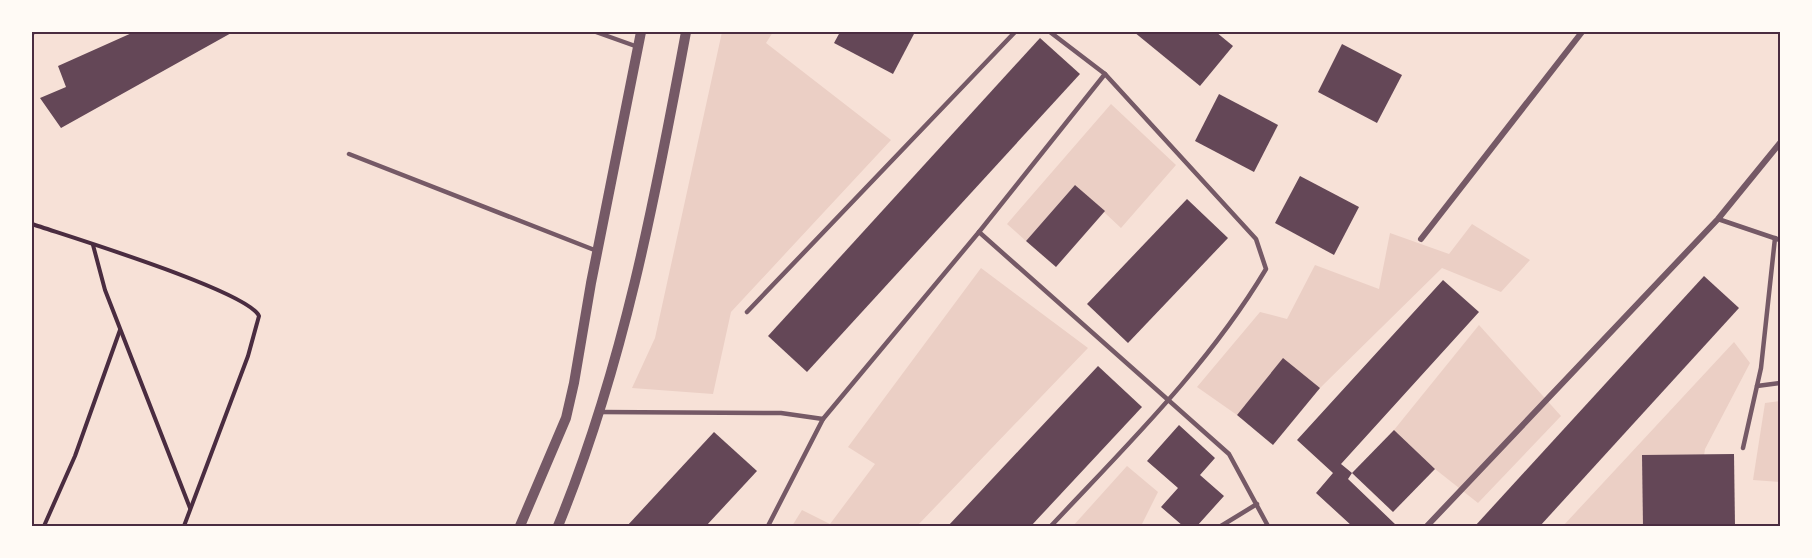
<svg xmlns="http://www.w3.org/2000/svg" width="1812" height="558" font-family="'Fira Sans',sans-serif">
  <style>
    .green { fill: #ebcfc5 }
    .building { fill: #644757 }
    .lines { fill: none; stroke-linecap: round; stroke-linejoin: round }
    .path { stroke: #4a2c40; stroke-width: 4 }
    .service { stroke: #755966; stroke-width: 4.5 }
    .minor { stroke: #755966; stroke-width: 6 }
    .tertiary { stroke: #755966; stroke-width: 10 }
    .neatline { fill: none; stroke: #4a2c40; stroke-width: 2 }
  </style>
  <rect width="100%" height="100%" fill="#f7e1d7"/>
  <g class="green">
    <path d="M 722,32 L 773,32 L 766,43 L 891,140 L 731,312 L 713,394 L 632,388 L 655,338 Z"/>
    <path d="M 1111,104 L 1176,165 L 1121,228 L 1075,185 L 1026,241 L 1007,224 Z"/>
    <path d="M 1472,224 L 1530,260 L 1501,292 L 1442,268 L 1320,388 L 1283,359 L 1237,415 L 1197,387 L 1260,312 L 1287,319 L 1315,265 L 1379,289 L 1390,233 L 1449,254 Z"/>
    <path d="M 981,268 L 1088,348 L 917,526 L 792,526 L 802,510 L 830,524 L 875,464 L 848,447 Z"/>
    <path d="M 1479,325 L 1561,416 L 1478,503 L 1435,469 L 1394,430 Z"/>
    <path d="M 1734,342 L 1750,363 L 1705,449 L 1694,526 L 1563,526 Z"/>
    <path d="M 1780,401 L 1780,482 L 1753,480 L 1765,403 Z"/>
    <path d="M 1127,466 L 1158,492 L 1141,526 L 1073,526 Z"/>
  </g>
  <g class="building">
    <path d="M 134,32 L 233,32 L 61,128 L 40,98 L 66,87 L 58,66 Z"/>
    <path d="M 840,32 L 915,32 L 893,74 L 834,43 Z"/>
    <path d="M 1134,32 L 1216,32 L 1233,46 L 1200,86 Z"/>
    <path d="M 1040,38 L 1080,74 L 807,372 L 768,336 Z"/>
    <path d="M 1342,44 L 1402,75 L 1377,123 L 1318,92 Z"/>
    <path d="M 1219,94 L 1278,125 L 1254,172 L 1195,141 Z"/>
    <path d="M 1300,176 L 1359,207 L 1334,255 L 1275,223 Z"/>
    <path d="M 1075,185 L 1105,211 L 1056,267 L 1026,241 Z"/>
    <path d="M 1187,199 L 1228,238 L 1128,343 L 1087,304 Z"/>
    <path d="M 1704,276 L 1739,308 L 1540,526 L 1475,526 Z"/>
    <path d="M 1443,280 L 1479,312 L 1341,464 L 1352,473 L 1348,479 L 1396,525 L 1352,526 L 1316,493 L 1333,473 L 1297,440 Z"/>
    <path d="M 1283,358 L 1320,388 L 1273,445 L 1237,415 Z"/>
    <path d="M 1098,366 L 1142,407 L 1031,526 L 948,526 Z"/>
    <path d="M 1179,425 L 1215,458 L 1200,475 L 1224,496 L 1197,526 L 1183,526 L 1161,507 L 1178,488 L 1147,461 Z"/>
    <path d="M 1394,430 L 1435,469 L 1393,512 L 1352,473 Z"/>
    <path d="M 714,432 L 757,471 L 706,526 L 627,526 Z"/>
    <path d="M 1734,454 L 1735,526 L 1643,526 L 1642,455 Z"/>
  </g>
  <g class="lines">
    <g class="path">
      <path d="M 32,224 C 67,236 248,291 259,316 L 248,356 L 184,526"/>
      <path d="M 93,245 L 105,290 L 190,508"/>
      <path d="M 44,526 L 75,456 L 120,330"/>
    </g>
    <g class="service">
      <path d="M 596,32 L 638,47"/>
      <path d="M 1050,32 L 1105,74 L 1256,239 L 1266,269 C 1208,366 1127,445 1051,526"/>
      <path d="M 32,34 L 33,32"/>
      <path d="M 349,154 L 597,251"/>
      <path d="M 1718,219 L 1780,240"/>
      <path d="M 979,232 L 1229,454 L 1268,526"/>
      <path d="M 747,312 L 1015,32"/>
      <path d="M 1757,386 L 1780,383"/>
      <path d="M 600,412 L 781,413 L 823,419"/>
      <path d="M 1743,448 L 1761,368 L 1775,238"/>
      <path d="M 768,526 L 823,419 L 979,232 L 1105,74"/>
      <path d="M 1221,526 L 1257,504"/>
    </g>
    <g class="minor">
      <path d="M 1421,239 L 1582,32"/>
      <path d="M 1427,526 L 1718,219 L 1780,143"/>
    </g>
    <g class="tertiary">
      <path d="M 520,526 L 566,418 L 574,383 L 591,283 L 641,32"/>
      <path d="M 558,526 C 623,368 655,199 686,32"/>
    </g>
  </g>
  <rect width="1812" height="558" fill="none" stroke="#fffaf5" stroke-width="66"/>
  <rect x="33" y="33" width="1746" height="492" class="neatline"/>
</svg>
